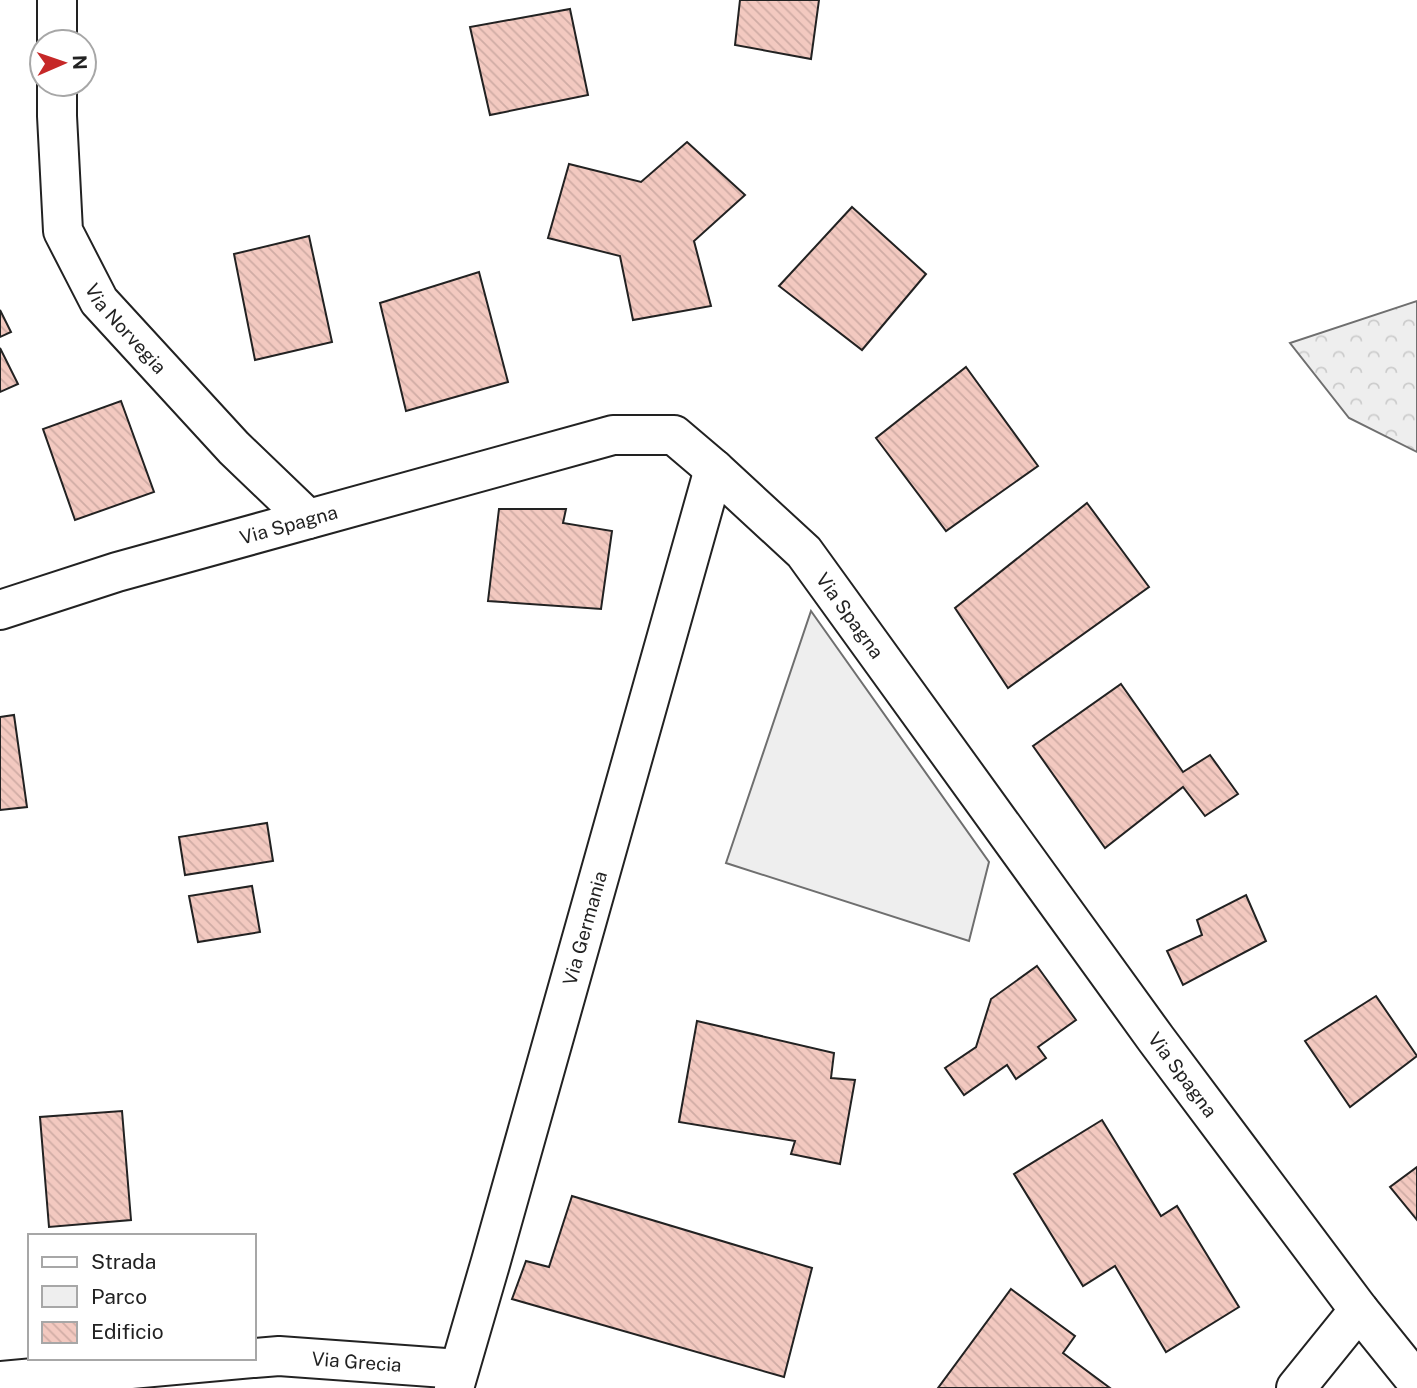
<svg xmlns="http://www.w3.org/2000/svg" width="1417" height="1388" font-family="'Public Sans',sans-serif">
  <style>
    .forest { fill: url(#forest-crowns); stroke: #6f6f6f; stroke-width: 2 }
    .park { fill: #eee; stroke: #6f6f6f; stroke-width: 2 }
    .building { fill: url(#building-back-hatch); stroke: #222; stroke-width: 2 }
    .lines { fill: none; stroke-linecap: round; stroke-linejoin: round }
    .minor-casing { stroke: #222; stroke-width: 42 }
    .minor { stroke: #fff; stroke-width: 38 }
    .labels { text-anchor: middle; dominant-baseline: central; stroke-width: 5; stroke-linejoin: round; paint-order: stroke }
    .street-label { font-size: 19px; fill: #222; stroke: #fff }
  </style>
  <defs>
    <pattern id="forest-crowns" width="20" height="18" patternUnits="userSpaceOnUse" patternTransform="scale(1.75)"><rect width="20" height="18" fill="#eee"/><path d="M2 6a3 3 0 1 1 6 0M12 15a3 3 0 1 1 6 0" fill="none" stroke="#ccc"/></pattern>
    <pattern id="building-back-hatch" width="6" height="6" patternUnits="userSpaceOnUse" patternTransform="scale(1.75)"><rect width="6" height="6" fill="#f3c9c0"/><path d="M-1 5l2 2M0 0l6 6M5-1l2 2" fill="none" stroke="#d0aca5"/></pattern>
  </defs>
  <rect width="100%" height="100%" fill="#fff"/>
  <path class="forest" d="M 1417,301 L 1417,452 L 1349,418 L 1290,343 Z"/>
  <path class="park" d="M 811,611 L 989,862 L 969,941 L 726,863 Z"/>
  <g class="building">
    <path d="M 740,0 L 819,0 L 811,59 L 735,45 Z"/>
    <path d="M 570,9 L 588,95 L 490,115 L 470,27 Z"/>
    <path d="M 687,142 L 745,195 L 694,241 L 711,306 L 633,320 L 620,256 L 548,238 L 569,164 L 641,182 Z"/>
    <path d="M 852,207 L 926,274 L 862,350 L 779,286 Z"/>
    <path d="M 309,236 L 332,342 L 255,360 L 234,254 Z"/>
    <path d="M 479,272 L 508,382 L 406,411 L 380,303 Z"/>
    <path d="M 0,310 L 11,332 L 0,337 Z"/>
    <path d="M 0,348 L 18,384 L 0,392 Z"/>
    <path d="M 966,367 L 1038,466 L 946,531 L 876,438 Z"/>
    <path d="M 121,401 L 154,492 L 75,520 L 43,429 Z"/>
    <path d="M 1087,503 L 1149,587 L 1008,688 L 955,608 Z"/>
    <path d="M 499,509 L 566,509 L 563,523 L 612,531 L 601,609 L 488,601 Z"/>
    <path d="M 1121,684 L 1183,772 L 1210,755 L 1238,794 L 1205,816 L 1183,787 L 1105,848 L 1033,746 Z"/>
    <path d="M 14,715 L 27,807 L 0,810 L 0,717 Z"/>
    <path d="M 267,823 L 273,861 L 185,875 L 179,837 Z"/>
    <path d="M 252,886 L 260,932 L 198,942 L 189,896 Z"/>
    <path d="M 1246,895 L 1266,941 L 1183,985 L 1167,951 L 1202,935 L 1197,920 Z"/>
    <path d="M 1037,966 L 1076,1020 L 1038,1047 L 1046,1058 L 1016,1079 L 1007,1065 L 964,1095 L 945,1068 L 976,1047 L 991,999 Z"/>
    <path d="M 1376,996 L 1417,1056 L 1350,1107 L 1305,1041 Z"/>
    <path d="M 697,1021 L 834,1053 L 831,1078 L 855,1080 L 840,1164 L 791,1154 L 795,1141 L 679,1122 Z"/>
    <path d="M 122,1111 L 131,1220 L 49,1227 L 40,1117 Z"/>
    <path d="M 1102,1120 L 1161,1216 L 1177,1206 L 1239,1307 L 1166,1352 L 1115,1266 L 1083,1286 L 1014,1174 Z"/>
    <path d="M 1417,1167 L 1417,1220 L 1390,1187 Z"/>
    <path d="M 572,1196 L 812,1268 L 784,1377 L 512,1299 L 526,1261 L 549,1267 Z"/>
    <path d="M 1011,1289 L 1075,1336 L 1063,1353 L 1110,1388 L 938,1388 Z"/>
  </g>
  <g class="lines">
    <g class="minor-casing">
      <g id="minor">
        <path d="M 57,42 L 57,0"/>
        <path id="s1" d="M 57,84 L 57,116 L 63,231 L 99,301 L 234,448 L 308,519"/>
        <path id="s2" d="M 0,610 L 117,572 L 613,435 L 674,435 L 714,469 L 804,552 L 1156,1039 L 1359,1310 L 1417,1382"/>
        <path id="s3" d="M 254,1358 L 279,1356 L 459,1369"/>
        <path d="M 0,1381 L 252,1358"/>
        <path id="s4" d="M 454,1388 L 491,1261 L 714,469"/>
        <path d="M 1296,1388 L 1359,1310"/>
      </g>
    </g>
    <use href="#minor" class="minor"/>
  </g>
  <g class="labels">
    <g class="street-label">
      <text stroke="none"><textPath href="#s1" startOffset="264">Via Norvegia</textPath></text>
      <text stroke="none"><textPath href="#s2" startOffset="301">Via Spagna</textPath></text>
      <text stroke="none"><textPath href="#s2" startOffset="952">Via Spagna</textPath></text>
      <text stroke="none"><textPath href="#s4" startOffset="478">Via Germania</textPath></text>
      <text stroke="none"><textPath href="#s2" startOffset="1519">Via Spagna</textPath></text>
      <text stroke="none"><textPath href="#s3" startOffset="103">Via Grecia</textPath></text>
    </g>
  </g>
  <rect x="28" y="1234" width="228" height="126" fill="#ffffff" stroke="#a7a7a7" stroke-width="2"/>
  <rect x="42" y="1257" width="35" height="10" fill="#ffffff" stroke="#a7a7a7" stroke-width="2"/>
  <text x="91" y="1269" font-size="21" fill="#222222">Strada</text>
  <rect x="42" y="1286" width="35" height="21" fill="#eeeeee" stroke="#a7a7a7" stroke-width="2"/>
  <text x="91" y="1304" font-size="21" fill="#222222">Parco</text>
  <rect x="42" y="1322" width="35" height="21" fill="url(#building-back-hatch)" stroke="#a7a7a7" stroke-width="2"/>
  <text x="91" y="1339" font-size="21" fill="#222222">Edificio</text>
  <g transform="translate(63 63) rotate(88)"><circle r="33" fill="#ffffff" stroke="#a7a7a7" stroke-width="2"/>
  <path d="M0-5L12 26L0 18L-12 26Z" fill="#c62828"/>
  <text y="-10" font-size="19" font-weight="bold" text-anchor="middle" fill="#222222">N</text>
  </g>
</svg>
